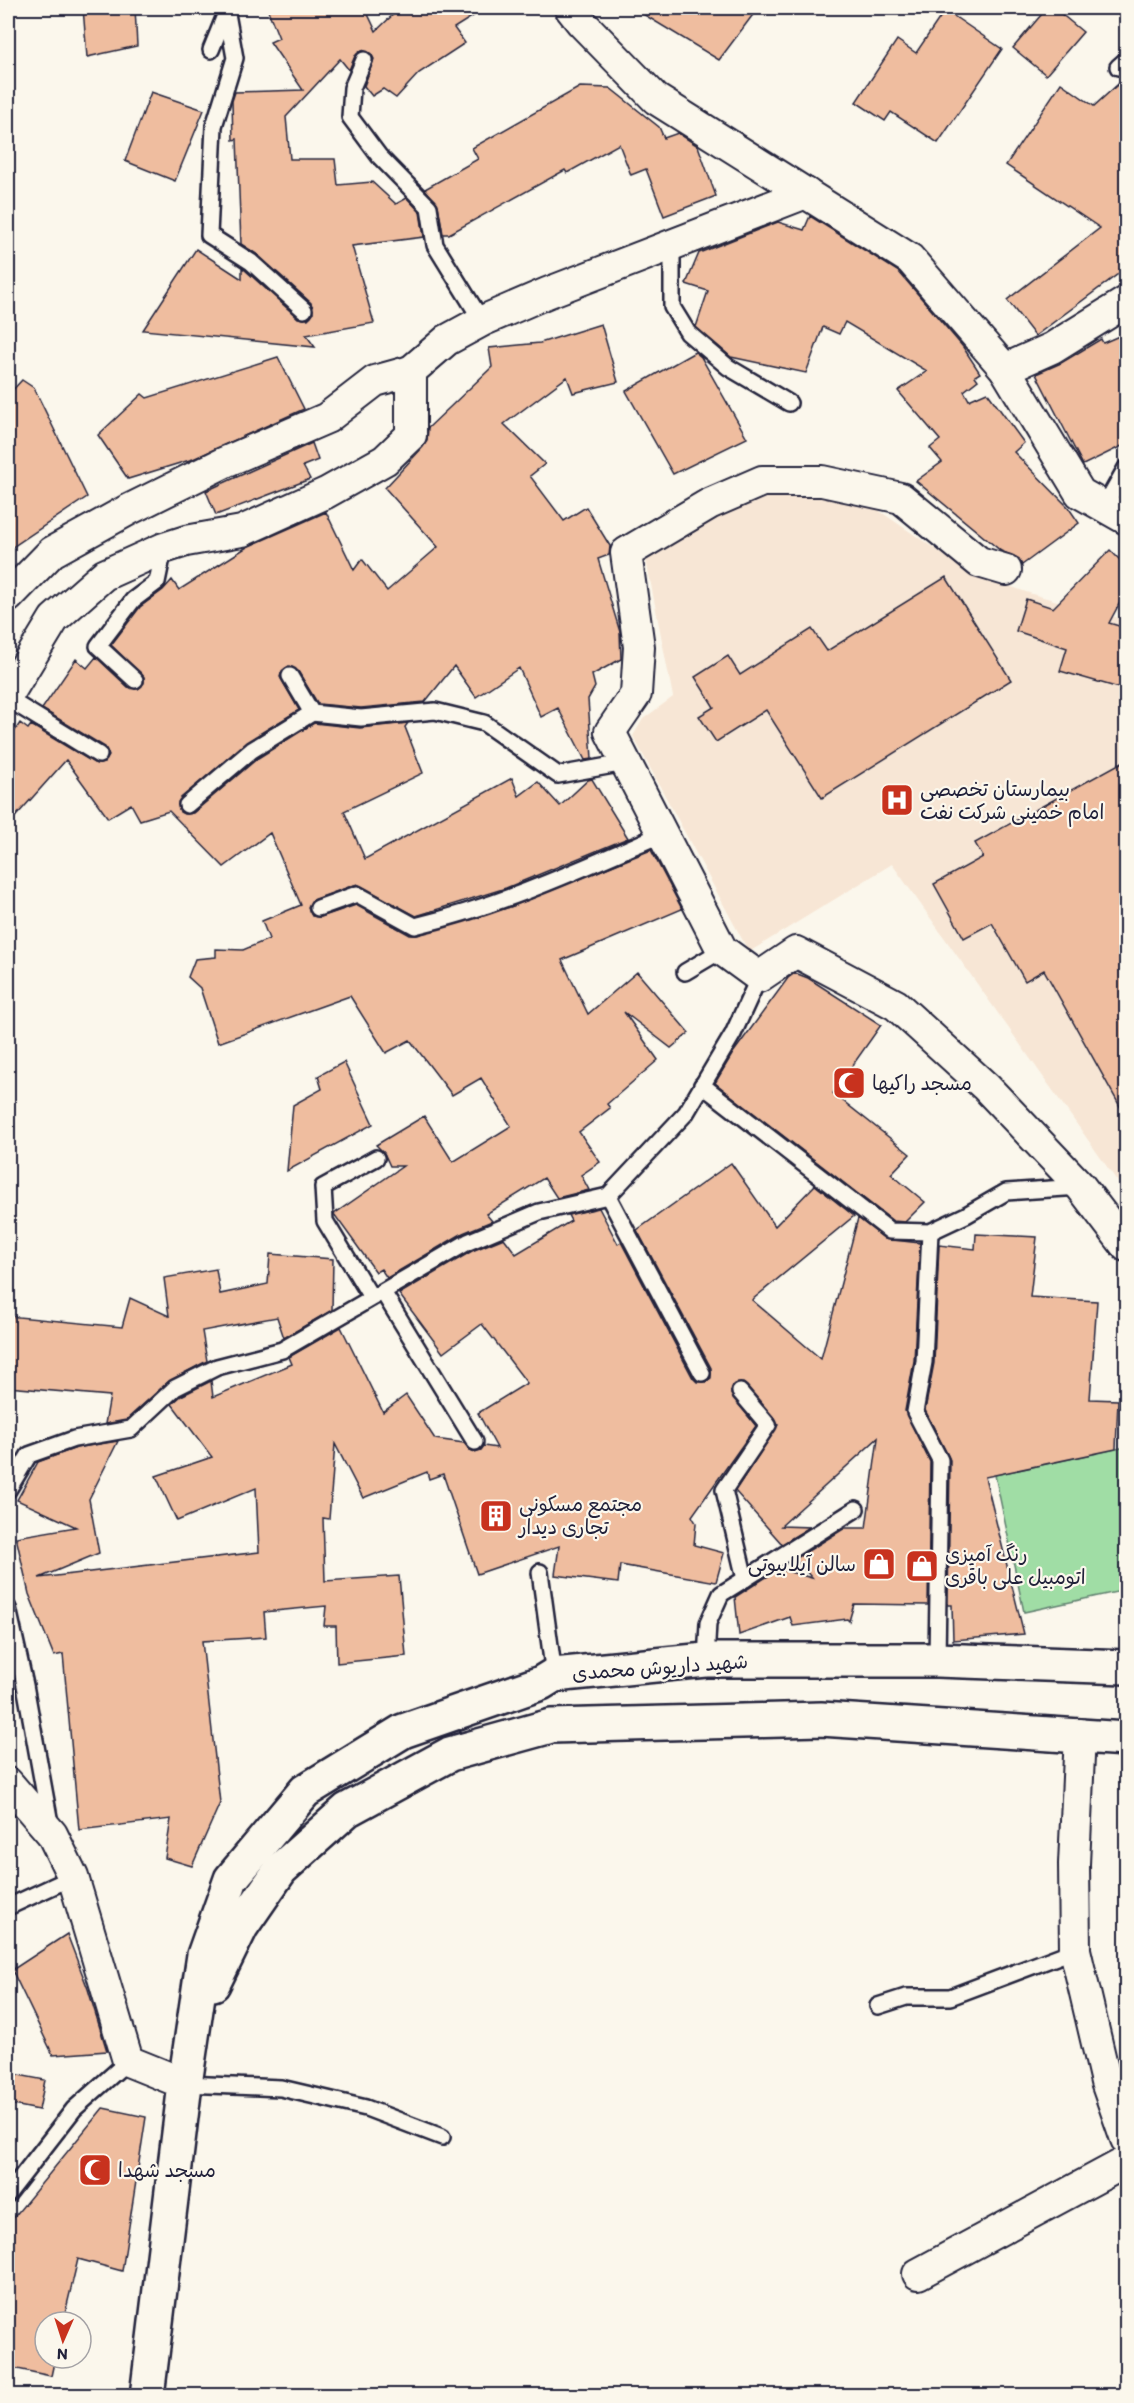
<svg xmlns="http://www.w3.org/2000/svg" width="1134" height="2403" font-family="Itim,'Playpen Sans Arabic',sans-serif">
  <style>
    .built { fill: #f7e6d5 }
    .green { fill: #a0dda5; stroke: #618070; stroke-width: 1.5 }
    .building { fill: #efbd9f; stroke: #22223b; stroke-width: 1.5 }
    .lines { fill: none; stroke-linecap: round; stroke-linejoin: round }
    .lane-casing { stroke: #22223b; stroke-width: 20 }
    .street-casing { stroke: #22223b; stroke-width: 34 }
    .primary-casing { stroke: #22223b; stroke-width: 38 }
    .lane { stroke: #fbf7ec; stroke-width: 15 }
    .street { stroke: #fbf7ec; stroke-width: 30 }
    .primary { stroke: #fbf7ec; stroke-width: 33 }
    .labels { text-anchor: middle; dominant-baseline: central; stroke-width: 4.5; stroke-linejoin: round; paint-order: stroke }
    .poi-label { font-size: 20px; fill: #22223b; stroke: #fbf7ec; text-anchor: start }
    .street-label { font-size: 20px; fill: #22223b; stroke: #fbf7ec }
  </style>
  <rect width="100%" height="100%" fill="#fbf7ec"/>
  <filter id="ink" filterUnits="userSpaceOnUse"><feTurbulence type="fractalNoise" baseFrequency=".0167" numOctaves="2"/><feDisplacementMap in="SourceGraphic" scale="12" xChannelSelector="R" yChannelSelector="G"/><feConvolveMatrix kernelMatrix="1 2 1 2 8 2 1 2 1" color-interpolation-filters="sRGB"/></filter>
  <g filter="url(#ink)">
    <path class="built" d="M 817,494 L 875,508 L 969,572 L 1032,594 L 1126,620 L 1126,1225 L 1123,1220 L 1120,1185 L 892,864 L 749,952 L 633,736 L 643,719 L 673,697 L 645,554 L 754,495 Z"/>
    <path class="green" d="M 1126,1447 L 1126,1590 L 1024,1612 L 995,1475 Z"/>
    <g class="building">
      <path d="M 83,8 L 135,8 L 137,46 L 87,57 Z"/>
      <path d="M 267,8 L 365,8 L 376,31 L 400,8 L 486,8 L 454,28 L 465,43 L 419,73 L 396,98 L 383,89 L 372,96 L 364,86 L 374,59 L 371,54 L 362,50 L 355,56 L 349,70 L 340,59 L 286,117 L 290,159 L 335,159 L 338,185 L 372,182 L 396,204 L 407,198 L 420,212 L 424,237 L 352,246 L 374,323 L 306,335 L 315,347 L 143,330 L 196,249 L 242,279 L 242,268 L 245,270 L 298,318 L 308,319 L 313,313 L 311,303 L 258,255 L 241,244 L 237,139 L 233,140 L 232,101 L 235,92 L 303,90 L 270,42 L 279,38 Z"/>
      <path d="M 633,8 L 758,8 L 719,60 Z"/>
      <path d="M 1047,8 L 1054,8 L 1083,32 L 1046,75 L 1013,48 Z"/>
      <path d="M 945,10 L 1002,49 L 938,143 L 891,112 L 885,121 L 856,102 L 897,40 L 916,53 Z"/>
      <path d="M 1126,77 L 1126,268 L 1035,336 L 1007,300 L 1100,228 L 1006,165 L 1061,83 L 1094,106 Z"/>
      <path d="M 580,87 L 610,88 L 659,127 L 664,138 L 678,133 L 698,146 L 716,196 L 664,216 L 646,169 L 631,175 L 619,144 L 567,173 L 565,170 L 449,234 L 443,234 L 438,205 L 425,189 L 478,159 L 472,148 Z"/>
      <path d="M 151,92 L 204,110 L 175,181 L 125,161 Z"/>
      <path d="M 810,216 L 899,272 L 963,347 L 980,373 L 975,376 L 978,380 L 964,391 L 969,400 L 987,392 L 1024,443 L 1014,452 L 1068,507 L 1079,523 L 1022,565 L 1018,558 L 1001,551 L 916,481 L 942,462 L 930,448 L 940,440 L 898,391 L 927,371 L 845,322 L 839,334 L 823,327 L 806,373 L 731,357 L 696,327 L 708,291 L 686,284 L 699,253 L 778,222 L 804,230 Z"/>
      <path d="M 601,324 L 618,382 L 573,393 L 567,377 L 504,424 L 545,464 L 530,476 L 564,521 L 586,507 L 610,546 L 609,555 L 598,559 L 620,632 L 621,659 L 592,675 L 595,687 L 588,699 L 592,759 L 585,760 L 558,708 L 541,717 L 519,668 L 476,697 L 454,666 L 425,702 L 361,708 L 318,704 L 298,671 L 289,666 L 282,671 L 280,677 L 299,710 L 246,742 L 178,802 L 180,812 L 184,814 L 193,813 L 258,758 L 314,723 L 360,728 L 408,723 L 405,727 L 423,773 L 344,811 L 365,859 L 512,778 L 519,796 L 538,782 L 560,806 L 588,780 L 592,779 L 628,838 L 506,888 L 416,916 L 357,884 L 311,901 L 308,907 L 312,916 L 321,917 L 356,905 L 410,935 L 417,935 L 513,906 L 651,850 L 682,909 L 562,960 L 588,1014 L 637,972 L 689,1033 L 671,1048 L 624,1012 L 658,1060 L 607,1104 L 610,1108 L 579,1132 L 600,1162 L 581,1175 L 589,1190 L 557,1198 L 544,1178 L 486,1214 L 492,1221 L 463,1233 L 387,1278 L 381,1269 L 376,1272 L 334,1214 L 403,1166 L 390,1166 L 384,1153 L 376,1145 L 424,1116 L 453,1162 L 511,1126 L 481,1078 L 452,1095 L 410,1040 L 386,1053 L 350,996 L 218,1043 L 200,988 L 188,977 L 195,959 L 216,957 L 216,949 L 243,950 L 269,939 L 262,921 L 301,905 L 270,833 L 224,867 L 169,811 L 140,820 L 131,804 L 108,818 L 66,760 L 8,825 L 8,741 L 20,723 L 28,729 L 31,725 L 94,763 L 104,763 L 109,756 L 105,747 L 42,709 L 76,659 L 87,668 L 96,657 L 128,687 L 138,689 L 144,683 L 144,677 L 111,645 L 140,607 L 163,590 L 172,580 L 179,590 L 247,547 L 326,512 L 354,570 L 362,559 L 387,591 L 438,547 L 385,488 L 423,447 L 427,441 L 428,428 L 492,367 L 489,348 L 540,343 Z"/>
      <path d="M 1126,333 L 1126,444 L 1083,465 L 1036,374 L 1061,363 L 1101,339 L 1103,343 Z"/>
      <path d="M 695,352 L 701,357 L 747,438 L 673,474 L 626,391 Z"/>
      <path d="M 278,357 L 304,409 L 193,459 L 128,479 L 98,435 L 142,394 L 147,398 Z"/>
      <path d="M 22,380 L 34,388 L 87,497 L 8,550 L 8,395 Z"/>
      <path d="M 312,443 L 318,460 L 303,466 L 310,479 L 216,515 L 206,491 Z"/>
      <path d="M 1110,550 L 1126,566 L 1126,591 L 1109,623 L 1126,628 L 1126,690 L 1060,671 L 1067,648 L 1016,631 L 1026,599 L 1053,608 Z"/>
      <path d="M 946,577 L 1011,680 L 822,798 L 766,710 L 716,742 L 699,716 L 714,707 L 695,677 L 728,656 L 740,675 L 812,629 L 827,651 Z"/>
      <path d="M 1126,760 L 1126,1117 L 1044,970 L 1025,981 L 992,923 L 964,938 L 934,884 L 983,857 L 975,843 Z"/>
      <path d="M 795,973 L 808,978 L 881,1025 L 833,1093 L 910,1154 L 891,1174 L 925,1202 L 905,1222 L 893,1221 L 715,1083 L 733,1053 L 788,978 Z"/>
      <path d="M 344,1062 L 373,1124 L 287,1171 L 293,1105 L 322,1089 L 318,1076 Z"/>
      <path d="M 731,1163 L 775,1226 L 815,1185 L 854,1216 L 752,1300 L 821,1359 L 858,1218 L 885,1239 L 920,1243 L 914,1361 L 905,1411 L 930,1462 L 928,1605 L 854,1604 L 849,1621 L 847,1619 L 793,1626 L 790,1617 L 739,1635 L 735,1597 L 779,1569 L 812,1578 L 795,1559 L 845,1528 L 866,1528 L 878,1438 L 781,1526 L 810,1527 L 782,1544 L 735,1491 L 778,1425 L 775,1419 L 743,1383 L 733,1385 L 731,1394 L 756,1426 L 692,1516 L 696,1523 L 694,1545 L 724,1553 L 716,1582 L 620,1565 L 618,1583 L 555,1575 L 559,1546 L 477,1574 L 443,1474 L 429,1479 L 427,1472 L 363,1498 L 335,1444 L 329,1519 L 323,1518 L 325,1581 L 399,1576 L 406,1656 L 337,1663 L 336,1626 L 324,1626 L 326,1606 L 264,1612 L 266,1637 L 202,1641 L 220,1803 L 192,1866 L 165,1858 L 171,1819 L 79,1830 L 63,1654 L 54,1656 L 29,1594 L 16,1537 L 76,1527 L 17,1500 L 38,1462 L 76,1448 L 118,1441 L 89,1499 L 99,1553 L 39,1578 L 259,1552 L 256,1488 L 177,1521 L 156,1476 L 212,1457 L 172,1404 L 181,1396 L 211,1381 L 213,1397 L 292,1364 L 289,1357 L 341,1327 L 383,1412 L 406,1395 L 435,1439 L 464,1443 L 470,1450 L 475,1452 L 481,1450 L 484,1446 L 497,1448 L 478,1413 L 527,1383 L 482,1324 L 443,1353 L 399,1294 L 472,1251 L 504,1238 L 516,1254 L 571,1221 L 568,1215 L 599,1208 L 618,1244 L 621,1242 L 693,1378 L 697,1382 L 706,1382 L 711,1378 L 711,1368 L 637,1230 Z"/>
      <path d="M 976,1234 L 1037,1237 L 1030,1297 L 1097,1301 L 1090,1399 L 1118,1400 L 1116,1449 L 985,1477 L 1024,1634 L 953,1640 L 952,1605 L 948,1605 L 950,1460 L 925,1410 L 934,1363 L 939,1245 L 975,1249 Z"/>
      <path d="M 270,1254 L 333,1259 L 332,1310 L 284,1338 L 277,1317 L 202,1331 L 207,1361 L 169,1381 L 126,1420 L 105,1424 L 110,1396 L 8,1387 L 8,1316 L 122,1327 L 130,1298 L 169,1316 L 164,1278 L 216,1269 L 220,1294 L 268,1284 Z"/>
      <path d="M 67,1934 L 88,1989 L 107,2051 L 53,2055 L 12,1970 Z"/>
      <path d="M 8,2073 L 45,2080 L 39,2110 L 8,2104 Z"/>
      <path d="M 103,2108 L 146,2117 L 122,2271 L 78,2259 L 63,2322 L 45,2322 L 45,2358 L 55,2358 L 51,2376 L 8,2367 L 8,2233 L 10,2222 Z"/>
    </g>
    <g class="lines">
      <g class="lane-casing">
        <g id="lane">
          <path d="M 226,8 L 235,58 L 214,126 L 209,235 L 251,262 L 304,310"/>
          <path d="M 211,50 L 226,13"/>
          <path d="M 364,60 L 352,88 L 350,117 L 379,156 L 429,207 L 435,245 L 482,321"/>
          <path d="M 1118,67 L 1126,60"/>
          <path d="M 672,245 L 672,307 L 688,333 L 728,367 L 789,403"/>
          <path d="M 1104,507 L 1126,468"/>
          <path d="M 290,676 L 312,713 L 361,718 L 435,711 L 484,723 L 558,775 L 625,763"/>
          <path d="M 135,680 L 98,646 L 133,600 L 157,582 L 164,548"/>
          <path d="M 8,699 L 99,755"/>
          <path d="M 187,805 L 252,750 L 312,713"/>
          <path d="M 318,908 L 357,894 L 415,926 C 501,906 581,869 662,834"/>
          <path d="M 685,972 L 722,950"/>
          <path d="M 702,1085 L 890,1231 L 930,1232 L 966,1215 L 1006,1192 L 1080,1187"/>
          <path d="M 608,1196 L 702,1373"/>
          <path d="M 930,1232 L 924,1362 L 915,1412 L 940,1460 L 937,1660"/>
          <path d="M 383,1292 L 475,1442"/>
          <path d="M 371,1297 L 325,1221 L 323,1187 L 376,1158"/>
          <path d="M 740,1392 L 768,1425 L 724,1490 L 745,1579"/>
          <path d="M 8,1490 L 29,1455 L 74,1439 L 131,1429 L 175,1388 L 217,1367 L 282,1350 L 468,1242 L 539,1212 L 608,1196 L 686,1113 L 733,1034 L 759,977"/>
          <path d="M 540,1572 L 554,1675"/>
          <path d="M 8,1608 L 25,1685 L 50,1823"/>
          <path d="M 706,1660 L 708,1623 L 721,1594 L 856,1509"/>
          <path d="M 8,1907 L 73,1877"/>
          <path d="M 878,2006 L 906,1997 L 950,1997 L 1075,1950"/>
          <path d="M 185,2084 L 281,2088 L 366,2108 L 442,2137"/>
          <path d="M 8,2194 L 74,2109 L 128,2061"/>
        </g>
      </g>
      <g class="street-casing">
        <g id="street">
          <path d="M 570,8 L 581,22 L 656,99 L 910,259 L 1005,369 L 1080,493 L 1126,519"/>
          <path d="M 1005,369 L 1052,348 L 1126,302"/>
          <path d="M 1006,570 L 979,562 L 901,498 L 822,481 L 762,481 L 709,504 L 626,553 L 639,647 L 636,694 L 610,732 L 722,950 L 759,977 L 796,952 L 896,1005 L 986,1087 L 1081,1187 L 1126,1246"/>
          <path d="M 8,597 L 52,552 L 128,510 L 225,462 L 327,418 L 375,381 L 411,371"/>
          <path d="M 8,695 L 54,619 L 104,575 L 164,548 L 186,541 L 242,531 L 326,493 L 385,460 L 411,435 L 411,371 L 447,340 L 482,321 L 547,293 L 806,193"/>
          <path d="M 1080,1734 L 1074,1864 L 1075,1950 L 1106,2082 L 1126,2139"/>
          <path d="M 8,1783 L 52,1834 L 73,1877 L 128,2061 L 185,2084"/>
          <path d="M 918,2274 L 1126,2162"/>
        </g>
      </g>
      <g class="primary-casing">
        <g id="primary">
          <path d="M 213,1984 L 241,1927 L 281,1869 L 347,1810 L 450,1754 L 551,1726 L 821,1719 L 1126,1739"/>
          <path d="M 147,2396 L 185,2084 L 204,1955 L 231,1879 L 305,1791 L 403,1731 L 541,1683 L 554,1675 L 706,1660 L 937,1660 L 1126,1667"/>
        </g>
      </g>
      <use href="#lane" class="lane"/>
      <use href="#street" class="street"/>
      <use href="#primary" class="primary"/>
    </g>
  </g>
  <defs>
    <g id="hospital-square" transform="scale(1.725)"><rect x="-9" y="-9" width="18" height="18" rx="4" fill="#c8321e" stroke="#fbf7ec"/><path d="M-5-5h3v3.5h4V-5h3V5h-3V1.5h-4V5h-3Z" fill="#fff"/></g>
    <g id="mosque-square" transform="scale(1.725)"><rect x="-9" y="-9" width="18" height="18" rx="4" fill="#c8321e" stroke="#fbf7ec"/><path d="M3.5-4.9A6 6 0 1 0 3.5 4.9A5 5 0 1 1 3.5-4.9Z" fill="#fff"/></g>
    <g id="building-square" transform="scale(1.725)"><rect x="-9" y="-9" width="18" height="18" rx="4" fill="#c8321e" stroke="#fbf7ec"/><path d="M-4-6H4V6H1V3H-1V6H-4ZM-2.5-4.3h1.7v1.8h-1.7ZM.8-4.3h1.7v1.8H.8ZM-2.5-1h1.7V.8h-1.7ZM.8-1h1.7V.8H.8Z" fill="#fff"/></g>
    <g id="shop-square" transform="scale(1.725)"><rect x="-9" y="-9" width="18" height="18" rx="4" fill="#c8321e" stroke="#fbf7ec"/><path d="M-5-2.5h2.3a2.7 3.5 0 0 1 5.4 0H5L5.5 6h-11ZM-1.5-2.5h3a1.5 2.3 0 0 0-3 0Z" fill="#fff"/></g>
  </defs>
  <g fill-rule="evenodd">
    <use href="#hospital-square" x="897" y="800"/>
    <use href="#mosque-square" x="849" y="1083"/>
    <use href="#building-square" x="496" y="1516"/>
    <use href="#shop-square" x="879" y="1564"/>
    <use href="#shop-square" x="922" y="1566"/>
    <use href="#mosque-square" x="95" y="2170"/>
  </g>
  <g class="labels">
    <g class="poi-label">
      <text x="920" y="789">بیمارستان تخصصی<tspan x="920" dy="23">امام خمینی شرکت نفت</tspan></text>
      <text x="872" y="1083">مسجد راکیها</text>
      <text x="519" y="1504">مجتمع مسکونی<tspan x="519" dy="23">تجاری دیدار</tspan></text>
      <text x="945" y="1554">رنگ آمیزی<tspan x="945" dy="23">اتومبیل علی باقری</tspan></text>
      <text x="856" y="1564" text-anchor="end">سالن آیلابیوتی</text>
      <text x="118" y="2170">مسجد شهدا</text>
    </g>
    <g class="street-label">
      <text transform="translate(660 1667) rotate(-4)">شهید داریوش محمدی</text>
    </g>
  </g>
  <rect width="1134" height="2403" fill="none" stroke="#fbf7ec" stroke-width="30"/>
  <rect x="15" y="15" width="1104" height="2373" fill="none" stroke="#22223b" stroke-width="2" filter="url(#ink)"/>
  <g transform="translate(63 2340) rotate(183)"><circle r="28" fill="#fbf7ec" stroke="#a4a2a5" stroke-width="1.5"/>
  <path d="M0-4.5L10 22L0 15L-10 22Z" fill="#c8321e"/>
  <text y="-9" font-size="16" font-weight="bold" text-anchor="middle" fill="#22223b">N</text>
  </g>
</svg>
